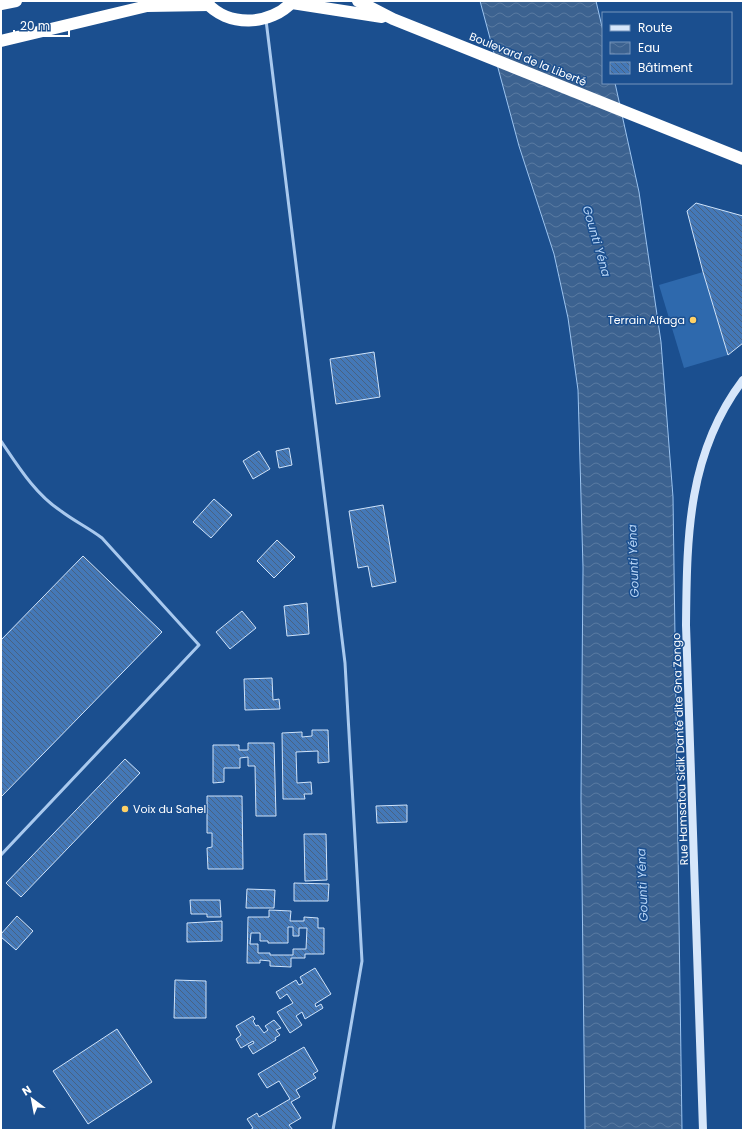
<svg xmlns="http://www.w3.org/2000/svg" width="744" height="1131" font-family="Poppins,sans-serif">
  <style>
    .pitch { fill: #2e69ad }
    .water { fill: url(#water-waves); stroke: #9cc4f0 }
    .building { fill: url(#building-back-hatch); stroke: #cfe3fa; fill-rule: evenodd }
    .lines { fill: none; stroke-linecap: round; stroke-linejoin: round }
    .lane { stroke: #a9c9ee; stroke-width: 3 }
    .secondary { stroke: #d6e6fa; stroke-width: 8 }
    .highway { stroke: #fff; stroke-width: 12 }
    .poi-dot { fill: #ffd166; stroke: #1b4f8f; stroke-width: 1.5 }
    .labels { text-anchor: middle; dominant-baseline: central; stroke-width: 3; stroke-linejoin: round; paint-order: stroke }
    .street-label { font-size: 11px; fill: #fff; stroke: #1b4f8f }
    .poi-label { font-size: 11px; fill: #fff; stroke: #1b4f8f; text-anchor: end }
    .water-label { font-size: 12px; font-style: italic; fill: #b5d3f5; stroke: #1b4f8f }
  </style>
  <defs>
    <pattern id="water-waves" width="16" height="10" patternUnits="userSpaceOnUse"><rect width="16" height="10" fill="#3c6290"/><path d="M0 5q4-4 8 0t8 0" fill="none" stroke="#597aa1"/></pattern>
    <pattern id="building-back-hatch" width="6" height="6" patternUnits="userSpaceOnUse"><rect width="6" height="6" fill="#4478b7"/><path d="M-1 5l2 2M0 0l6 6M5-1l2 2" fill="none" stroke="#486282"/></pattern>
  </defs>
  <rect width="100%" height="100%" fill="#1b4f8f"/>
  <path class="pitch" d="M 703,272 L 728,355 L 684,368 L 659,285 Z"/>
  <path class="water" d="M 480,1 L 596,1 L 603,31 L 603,83 L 615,83 L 639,192 L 661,342 L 673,497 L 682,1130 L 585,1130 L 581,798 L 583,568 L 578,390 L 568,318 L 554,254 L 519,146 Z"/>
  <g class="building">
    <path d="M 696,203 L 743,216 L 743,343 L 728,355 L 703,272 L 687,211 Z"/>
    <path d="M 374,352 L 380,397 L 336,404 L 330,359 Z"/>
    <path d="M 289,448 L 292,465 L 279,468 L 276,451 Z"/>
    <path d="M 259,451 L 270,469 L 253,479 L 243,461 Z"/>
    <path d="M 214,499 L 232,515 L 211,538 L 193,522 Z"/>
    <path d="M 383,505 L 396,582 L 372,587 L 368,566 L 358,568 L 349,511 Z"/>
    <path d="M 277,540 L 295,557 L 274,578 L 257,561 Z"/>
    <path d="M 83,556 L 162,632 L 1,797 L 1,640 Z"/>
    <path d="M 307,603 L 309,634 L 287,636 L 284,606 Z"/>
    <path d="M 242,611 L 256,628 L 230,649 L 216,632 Z"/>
    <path d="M 272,678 L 273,700 L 279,699 L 280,709 L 245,710 L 244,679 Z"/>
    <path d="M 312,730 L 328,730 L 329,762 L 318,763 L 318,751 L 296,752 L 297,783 L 311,782 L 312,794 L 304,794 L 305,799 L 283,799 L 282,733 L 302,732 L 302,737 L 312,736 Z"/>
    <path d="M 248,743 L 274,743 L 276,816 L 256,816 L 255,766 L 248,766 L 248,757 L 240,758 L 240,768 L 224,768 L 224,782 L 213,783 L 213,745 L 239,745 L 239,750 L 248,750 Z"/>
    <path d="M 125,759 L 140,773 L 21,897 L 6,883 Z"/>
    <path d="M 207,796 L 242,796 L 243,869 L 208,869 L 207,848 L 212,847 L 212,833 L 207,833 Z"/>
    <path d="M 407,805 L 407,822 L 377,823 L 376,806 Z"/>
    <path d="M 304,834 L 326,834 L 327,880 L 305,881 Z"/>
    <path d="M 294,883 L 329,884 L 328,901 L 294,901 Z"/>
    <path d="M 247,889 L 275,890 L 274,908 L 246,908 Z"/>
    <path d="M 190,900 L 220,900 L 221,917 L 207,917 L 207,914 L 191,914 Z"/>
    <path d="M 269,910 L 291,911 L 290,921 L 304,921 L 304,917 L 318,918 L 318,928 L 324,928 L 324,954 L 305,954 L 305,958 L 291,958 L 291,967 L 270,966 L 270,961 L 260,960 L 260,963 L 247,963 L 248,917 L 269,917 ZM 288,927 L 293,927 L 293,936 L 299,936 L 299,928 L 307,928 L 306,949 L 293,949 L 293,955 L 270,955 L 270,953 L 258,953 L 258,944 L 250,944 L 251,933 L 260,933 L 260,941 L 268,941 L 268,943 L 288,943 Z"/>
    <path d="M 17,916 L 33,931 L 16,950 L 1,937 L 1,934 Z"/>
    <path d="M 222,921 L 222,941 L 187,942 L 187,923 Z"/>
    <path d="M 315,968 L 331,994 L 315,1004 L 316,1007 L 321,1004 L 323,1008 L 305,1019 L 302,1012 L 296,1016 L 302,1025 L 290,1033 L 277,1012 L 293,1003 L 287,994 L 280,999 L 276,992 L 296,980 L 299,985 L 303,983 L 300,977 Z"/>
    <path d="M 175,980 L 206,981 L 206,1018 L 174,1018 Z"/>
    <path d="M 253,1016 L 255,1019 L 253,1021 L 256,1026 L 258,1025 L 264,1033 L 268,1030 L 265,1026 L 274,1020 L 281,1028 L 276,1030 L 280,1035 L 275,1038 L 276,1040 L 253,1054 L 248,1046 L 254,1043 L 253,1041 L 241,1048 L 236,1039 L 241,1035 L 236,1026 Z"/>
    <path d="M 117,1029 L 152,1082 L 88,1124 L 53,1071 Z"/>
    <path d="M 304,1047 L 318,1071 L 313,1074 L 316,1078 L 296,1090 L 300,1097 L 291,1102 L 301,1118 L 289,1125 L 293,1130 L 250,1130 L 253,1128 L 247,1119 L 257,1113 L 259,1117 L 290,1099 L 279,1081 L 267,1088 L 258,1074 Z"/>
  </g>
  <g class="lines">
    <g class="lane">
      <path d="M 266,20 L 345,663 L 362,961 L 333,1130"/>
      <path d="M 1,441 C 18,466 35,494 61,511 C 74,521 89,528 102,538 L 199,645 L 1,855"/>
    </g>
    <path class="secondary" d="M 703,1130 L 686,625 C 687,537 687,454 743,380"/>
    <g class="highway">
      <path d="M 205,1 C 227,28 271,26 293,1"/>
      <path d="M 358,1 L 393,19 L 743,159"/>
      <path d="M 292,3 L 382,17"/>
      <path d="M 1,4 L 16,1"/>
      <path d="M 1,41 L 147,6 L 209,5"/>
    </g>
  </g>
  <g class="poi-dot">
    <circle cx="693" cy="320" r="4"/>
    <circle cx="125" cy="809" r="4"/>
  </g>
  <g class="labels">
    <g class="street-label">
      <text transform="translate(528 59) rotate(22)">Boulevard de la Liberté</text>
      <text transform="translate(680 749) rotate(-92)">Rue Hamsatou Sidik Danté dite Gna Zongo</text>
    </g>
    <g class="poi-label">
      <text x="685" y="320">Terrain Alfaga</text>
      <text x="133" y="809" text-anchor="start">Voix du Sahel</text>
    </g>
    <g class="water-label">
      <text transform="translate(597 241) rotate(74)">Gounti Yéna</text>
      <text transform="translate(633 561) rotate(-92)">Gounti Yéna</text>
      <text transform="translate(642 885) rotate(-92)">Gounti Yéna</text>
    </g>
  </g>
  <rect width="744" height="1131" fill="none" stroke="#ffffff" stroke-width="4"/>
  <rect x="602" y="12" width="130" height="72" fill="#1b4f8f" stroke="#7695bc"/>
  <rect x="610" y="25" width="20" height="6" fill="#d6e6fa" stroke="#7695bc"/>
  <text x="638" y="32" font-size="12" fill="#ffffff">Route</text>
  <rect x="610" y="42" width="20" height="12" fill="url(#water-waves)" stroke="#7695bc"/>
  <text x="638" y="52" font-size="12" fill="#ffffff">Eau</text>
  <rect x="610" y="62" width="20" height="12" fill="url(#building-back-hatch)" stroke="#7695bc"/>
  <text x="638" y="72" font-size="12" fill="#ffffff">Bâtiment</text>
  <g transform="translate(32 1099) rotate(328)" stroke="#1b4f8f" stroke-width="3" paint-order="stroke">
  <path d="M0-3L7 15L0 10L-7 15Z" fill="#ffffff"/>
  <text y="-6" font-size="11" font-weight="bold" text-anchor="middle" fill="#ffffff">N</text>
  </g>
  <path d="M14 30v6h55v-6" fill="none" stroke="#ffffff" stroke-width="2"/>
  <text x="20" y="30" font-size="12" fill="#ffffff" stroke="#1b4f8f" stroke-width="3" paint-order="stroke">20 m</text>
</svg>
